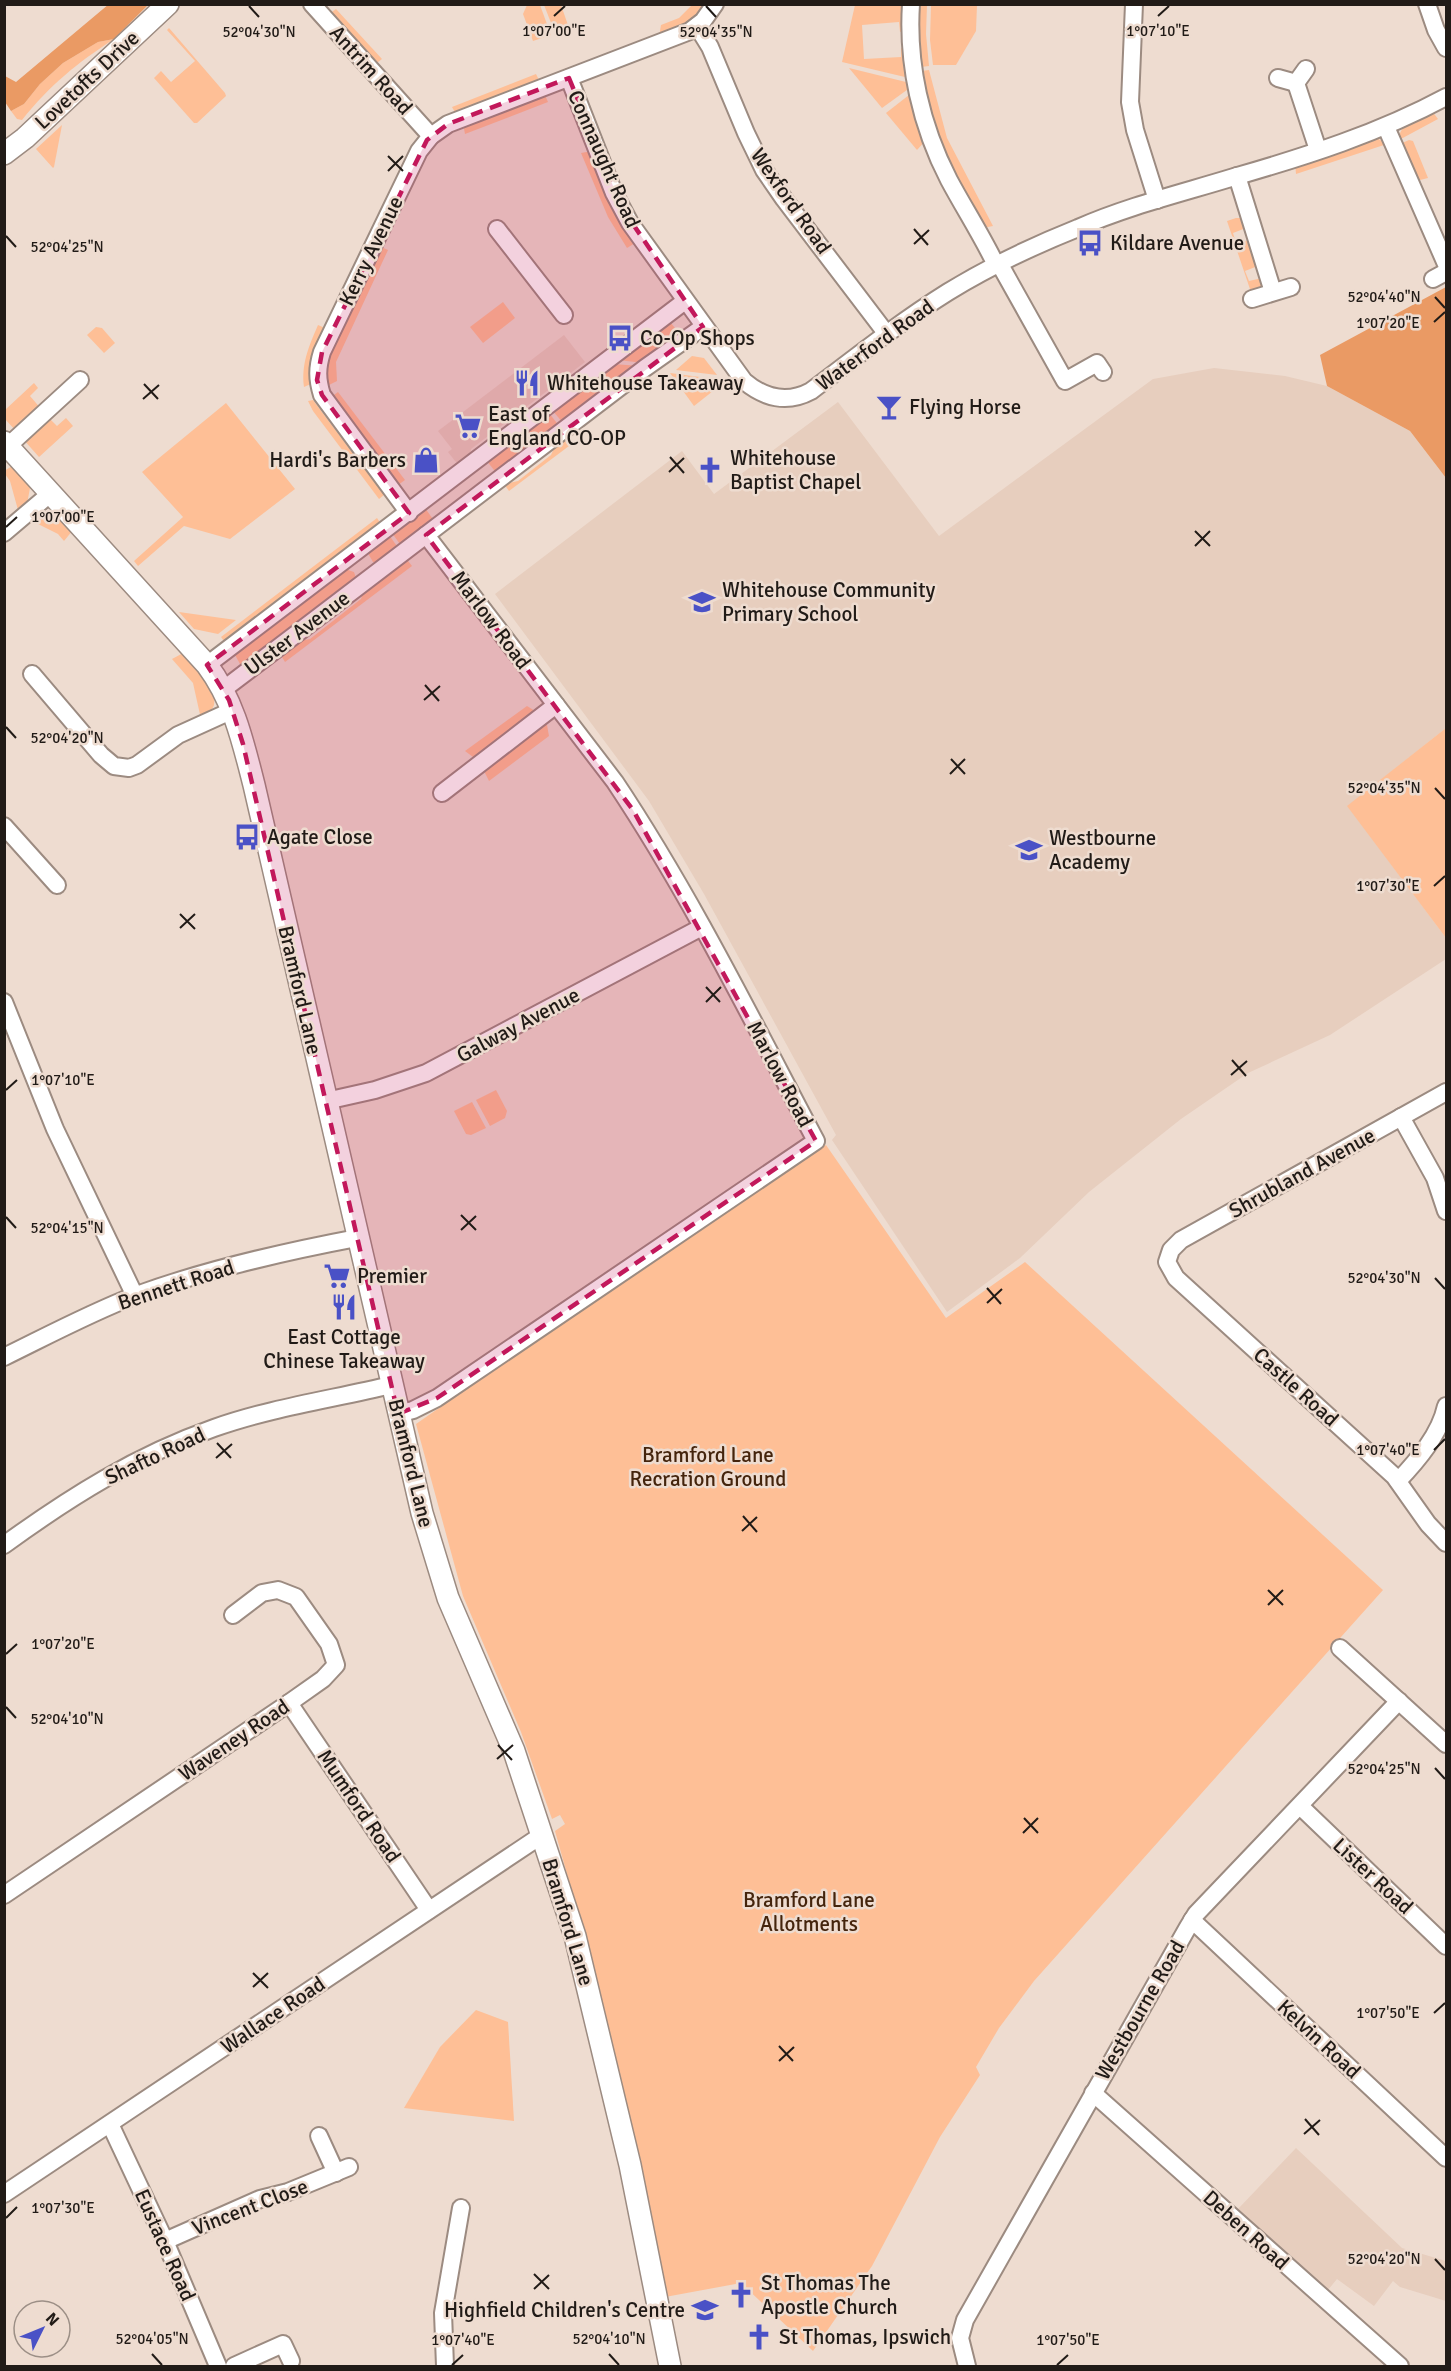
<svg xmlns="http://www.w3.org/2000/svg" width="1451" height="2371" font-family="Signika,sans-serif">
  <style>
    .built { fill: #e7cebe }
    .green { fill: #febf96 }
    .forest { fill: #ea9a64 }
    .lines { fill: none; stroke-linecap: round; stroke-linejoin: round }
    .minor-casing { stroke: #9c8b81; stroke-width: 20 }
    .tertiary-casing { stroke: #9c8b81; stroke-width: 24 }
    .minor { stroke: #fff; stroke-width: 16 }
    .tertiary { stroke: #fff; stroke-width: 21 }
    .marked { fill: #c2185b; fill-opacity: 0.2; stroke: #c2185b; stroke-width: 4.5; stroke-dasharray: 12 8; stroke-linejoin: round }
    .ticks { fill: none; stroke: #211b17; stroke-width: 2 }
    .labels { text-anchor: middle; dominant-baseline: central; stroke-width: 5; stroke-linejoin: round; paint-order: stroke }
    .street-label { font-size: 21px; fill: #211b17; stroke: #eedcd0 }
    .poi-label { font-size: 21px; fill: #211b17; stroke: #eedcd0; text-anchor: start }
    .park-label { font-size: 21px; fill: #44240c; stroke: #eedcd0 }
    .ticks-label { font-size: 15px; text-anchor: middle; fill: #211b17; stroke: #eedcd0; stroke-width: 5; stroke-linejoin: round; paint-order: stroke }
  </style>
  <rect width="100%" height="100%" fill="#eedcd0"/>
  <g class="built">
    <path d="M 564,335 L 585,362 L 471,449 L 469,462 L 459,464 L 455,461 L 448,452 L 452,449 L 438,431 Z"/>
    <path d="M 1214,368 L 1285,376 L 1327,386 L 1410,431 L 1446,478 L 1446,728 L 1348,806 L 1446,938 L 1446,959 L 1330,1035 L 1248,1073 L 1181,1119 L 1089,1192 L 1020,1258 L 947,1312 L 832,1140 L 836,1135 L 704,894 L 649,801 L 495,594 L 682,451 L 714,494 L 838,402 L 939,536 L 1153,379 Z"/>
    <path d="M 1296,2148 L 1402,2248 L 1446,2261 L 1446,2301 L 1400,2287 L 1393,2281 L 1374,2306 L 1337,2279 L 1328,2290 L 1238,2209 Z"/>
  </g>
  <g class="green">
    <path d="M 527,5 L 540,5 L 551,35 L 533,41 L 523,14 Z"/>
    <path d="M 544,5 L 561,5 L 569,28 L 555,33 Z"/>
    <path d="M 692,5 L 709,5 L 690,24 L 659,37 L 661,25 L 679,18 Z"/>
    <path d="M 855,5 L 906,5 L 906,29 L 900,32 L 899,22 L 862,25 L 864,59 L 901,57 L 901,48 L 907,51 L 909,78 L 842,62 Z"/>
    <path d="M 917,5 L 927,5 L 926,34 L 929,66 L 921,67 Z"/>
    <path d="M 931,5 L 977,5 L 976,31 L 956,65 L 933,65 L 930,40 Z"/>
    <path d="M 336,9 L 382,59 L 373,66 L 328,15 Z"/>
    <path d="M 169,28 L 225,93 L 226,96 L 197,123 L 194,123 L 154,78 L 161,71 L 171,82 L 195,61 L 167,30 Z"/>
    <path d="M 114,39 C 77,63 50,85 22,120 L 17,119 L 11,111 L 24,104 L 40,84 L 63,63 L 98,42 Z"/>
    <path d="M 849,68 L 910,83 L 911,87 L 882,108 Z"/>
    <path d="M 929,70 L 947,138 L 993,226 L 983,228 L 958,185 L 931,122 L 921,71 Z"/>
    <path d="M 536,74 L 539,80 L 457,116 L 452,107 Z"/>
    <path d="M 545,95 L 548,102 L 465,134 L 463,123 Z"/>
    <path d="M 909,95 L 913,97 L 926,140 L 917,150 L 886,113 Z"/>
    <path d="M 1432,111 L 1438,119 L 1399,140 C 1398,124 1420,117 1432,111 Z"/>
    <path d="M 62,125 L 54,167 L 53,168 L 36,149 Z"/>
    <path d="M 1375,137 L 1387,144 L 1296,174 L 1295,163 Z"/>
    <path d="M 1409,140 L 1413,141 L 1428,178 L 1416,181 L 1400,144 Z"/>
    <path d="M 592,151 L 635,243 L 627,248 L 608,217 L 581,153 Z"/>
    <path d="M 1236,218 L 1243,218 L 1246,228 L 1233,233 L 1236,243 L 1250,240 L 1258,266 L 1245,271 L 1249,281 L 1262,278 L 1261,289 L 1252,295 L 1227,221 Z"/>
    <path d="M 379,246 L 388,250 L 336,362 L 337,381 L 325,387 L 324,367 Z"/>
    <path d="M 503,302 L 515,318 L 483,343 L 470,327 Z"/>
    <path d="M 670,322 L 680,334 L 644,363 L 618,360 Z"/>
    <path d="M 318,325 L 325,328 L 313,383 L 304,387 C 301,364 309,346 318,325 Z"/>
    <path d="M 96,327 L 102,328 L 115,343 L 104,353 L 87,335 Z"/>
    <path d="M 692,356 L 704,358 L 717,375 L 676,370 Z"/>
    <path d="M 613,364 L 640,366 L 564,424 L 552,410 Z"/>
    <path d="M 670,373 L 715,379 L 713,391 L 694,406 Z"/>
    <path d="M 34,383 L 38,388 L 30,396 L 42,410 L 16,431 L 5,419 L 5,410 Z"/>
    <path d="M 338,392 L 405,480 L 398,485 L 330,398 Z"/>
    <path d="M 313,400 L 378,487 L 386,490 L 385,494 L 379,499 L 313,411 L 308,401 Z"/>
    <path d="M 226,403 L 295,489 L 230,539 L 184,526 L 138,566 L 134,561 L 183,517 L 142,472 Z"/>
    <path d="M 549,413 L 560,427 L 498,475 L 486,460 Z"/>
    <path d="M 47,416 L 57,426 L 66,418 L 73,426 L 39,457 L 23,439 Z"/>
    <path d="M 566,435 L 573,443 L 509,491 L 504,484 L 518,481 L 551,455 L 557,442 Z"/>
    <path d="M 14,465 L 30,488 L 27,504 L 20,512 L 18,510 L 10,481 L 5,474 L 4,471 Z"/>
    <path d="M 425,508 L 435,522 L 402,547 L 392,533 Z"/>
    <path d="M 43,513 L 56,515 L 73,530 L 64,541 L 58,534 L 30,520 Z"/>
    <path d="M 377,518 L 383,527 L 349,553 L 335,556 L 256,617 L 249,628 L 227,645 L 221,637 Z"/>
    <path d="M 389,535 L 399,549 L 379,563 L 373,562 L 369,555 L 369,551 Z"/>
    <path d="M 405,557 L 412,566 L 285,662 L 282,657 L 287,653 L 284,650 L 294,642 L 310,639 L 361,599 L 365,587 Z"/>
    <path d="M 345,569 L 354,572 L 356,578 L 245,667 L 240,664 L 234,653 Z"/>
    <path d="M 179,612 L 236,620 L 218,634 L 194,629 Z"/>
    <path d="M 185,652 C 194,663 218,690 214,705 C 212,711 206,715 201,719 L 193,683 L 172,659 Z"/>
    <path d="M 527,706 L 535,711 L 536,716 L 478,757 L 473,757 L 465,751 Z"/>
    <path d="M 541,722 L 547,725 L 549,736 L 489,781 L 484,771 Z"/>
    <path d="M 1446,728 L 1446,938 L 1347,806 Z"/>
    <path d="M 496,1090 L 507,1111 L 505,1118 L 490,1126 L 476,1100 Z"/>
    <path d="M 472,1102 L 486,1128 L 471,1135 L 466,1134 L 454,1111 Z"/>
    <path d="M 826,1145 L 946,1318 L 1025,1262 L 1383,1590 L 1034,1981 L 999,2028 L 976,2067 L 980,2075 L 940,2137 L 872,2266 L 813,2351 L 741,2283 L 665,2297 L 624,2093 L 586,1942 L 555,1831 L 565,1824 L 560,1815 L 552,1819 L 521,1732 L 463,1596 L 416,1424 L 703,1225 Z"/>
    <path d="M 476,2010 L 508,2022 L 514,2121 L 404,2108 L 440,2047 Z"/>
  </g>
  <g class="forest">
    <path d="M 109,4 L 148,5 L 114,39 L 98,42 L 63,63 L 40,84 L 24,104 L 11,111 L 5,102 L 5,76 L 16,82 Z"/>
    <path d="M 1446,287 L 1446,478 L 1410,431 L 1327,386 L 1320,355 Z"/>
  </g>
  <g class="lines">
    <g class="minor-casing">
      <g id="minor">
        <path d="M 312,4 L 431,136"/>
        <path d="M 911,4 C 907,64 921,126 949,180 C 964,208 982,236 996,265"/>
        <path d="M 1134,4 L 1130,102 L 1135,130 L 1157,200"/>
        <path d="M 1427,4 L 1436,30 L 1446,48"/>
        <path d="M 697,26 L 710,47 L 746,133 L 764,170 L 784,199 L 886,333"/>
        <path d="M 569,78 L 614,193 L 630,223 L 744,381 C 764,398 787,404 811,391 C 856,357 900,322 948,292 C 989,267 1033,246 1078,228 C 1128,206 1182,193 1234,177 C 1307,156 1379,133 1446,97"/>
        <path d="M 1278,78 L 1296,83 L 1306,69"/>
        <path d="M 1296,83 L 1318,150"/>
        <path d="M 1386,127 L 1446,264"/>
        <path d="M 1237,176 L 1273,292"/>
        <path d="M 497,229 L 564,315"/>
        <path d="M 999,263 L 1065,381 L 1097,363 L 1103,372"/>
        <path d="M 1433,279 L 1446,272"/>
        <path d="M 1252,299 L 1291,287"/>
        <path d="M 8,446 L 80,380"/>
        <path d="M 409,513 L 322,395 C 317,379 317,368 322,352 L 419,151 L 431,136 L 448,124 L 690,31 L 703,21 L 715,4"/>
        <path d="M 4,533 L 51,493"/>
        <path d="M 207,665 L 685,301"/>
        <path d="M 32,674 L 101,755 L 114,766 L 129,768 L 137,765 L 178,735 L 233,710"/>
        <path d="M 224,689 L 645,368 L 703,327"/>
        <path d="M 442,793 L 556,705"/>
        <path d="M 4,826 L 57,885"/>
        <path d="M 4,1002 L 55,1129 L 135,1296"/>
        <path d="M 1446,1092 L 1181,1240 L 1171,1250 L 1167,1262 L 1176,1278 L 1394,1476 L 1428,1524 L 1446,1543"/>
        <path d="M 326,1101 L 375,1090 L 426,1073 L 702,927"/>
        <path d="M 1401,1117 L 1435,1178 L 1446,1211"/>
        <path d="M 4,1357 C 47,1336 90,1313 134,1296 C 204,1270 283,1252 357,1238"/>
        <path d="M 398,1414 L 413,1410 L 437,1398 L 816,1141 C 752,1020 691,896 615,782 L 426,535"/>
        <path d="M 1398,1481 C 1418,1460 1440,1434 1446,1406"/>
        <path d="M 4,1545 C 70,1497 137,1455 214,1428 C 270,1408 333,1399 391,1385"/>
        <path d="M 1340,1648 L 1446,1744"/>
        <path d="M 289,1703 L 429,1910"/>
        <path d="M 1300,1806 L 1446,1946"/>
        <path d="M 4,1895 L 289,1703 L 323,1679 L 336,1665 L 329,1644 L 296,1597 L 278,1590 L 262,1593 L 233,1615"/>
        <path d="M 1192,1920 L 1446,2158"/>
        <path d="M 1093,2093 L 1400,2366"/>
        <path d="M 110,2124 L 165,2241 L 218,2366"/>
        <path d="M 319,2136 L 336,2173"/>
        <path d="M 4,2194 L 542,1835"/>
        <path d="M 165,2241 L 260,2199 L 288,2192 L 349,2167"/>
        <path d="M 234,2366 L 283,2344 L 291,2361"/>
        <path d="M 445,2366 L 443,2313 L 461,2208"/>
        <path d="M 967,2366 L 960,2338 L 965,2320 L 1188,1927 L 1196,1914 L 1399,1701"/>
      </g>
    </g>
    <g class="tertiary-casing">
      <g id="tertiary">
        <path d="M 4,154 L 25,138 L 168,4"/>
        <path d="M 4,442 L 207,665 C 234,701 243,742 254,785 L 422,1513 L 448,1598 L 514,1751 L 575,1936 L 630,2165 L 670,2366"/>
      </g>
    </g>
    <use href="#minor" class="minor"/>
    <use href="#tertiary" class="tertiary"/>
  </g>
  <path class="marked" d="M 569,78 L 622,208 L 703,327 L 426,535 L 633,810 L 816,1141 L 437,1398 L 398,1414 L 243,744 L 229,700 L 207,665 L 409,513 L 322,395 L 317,380 L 322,352 L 427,140 L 448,124 Z"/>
  <path class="ticks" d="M 249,6 L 259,17M 706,6 L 716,17M 554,16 L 565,6M 1158,16 L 1169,6M 388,156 L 403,171M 388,171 L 403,156M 914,229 L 928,245M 6,236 L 16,247M 914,244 L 929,230M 1435,297 L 1445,308M 1434,322 L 1445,312M 144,384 L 158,399M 143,399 L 159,385M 670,457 L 684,473M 669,472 L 684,458M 6,527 L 17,517M 1195,531 L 1210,546M 1195,546 L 1210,531M 425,685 L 439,701M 424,700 L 440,686M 6,727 L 16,738M 951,759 L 965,774M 950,774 L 965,759M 1435,788 L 1445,799M 1434,886 L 1445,876M 180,914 L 195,929M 180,928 L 195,914M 706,987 L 720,1002M 706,1002 L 721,987M 1232,1060 L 1246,1076M 1231,1075 L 1247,1061M 6,1090 L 17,1080M 461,1215 L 476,1230M 6,1217 L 16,1228M 461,1230 L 476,1216M 1435,1278 L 1445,1289M 987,1288 L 1001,1304M 987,1303 L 1002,1289M 217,1443 L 231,1458M 1434,1450 L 1445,1439M 216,1458 L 232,1444M 743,1516 L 757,1532M 742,1531 L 757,1517M 1268,1590 L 1283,1605M 1268,1605 L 1283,1590M 6,1654 L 17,1644M 6,1707 L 16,1718M 498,1745 L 512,1760M 497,1759 L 513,1745M 1435,1768 L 1445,1779M 1024,1818 L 1038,1833M 1023,1833 L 1038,1818M 253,1973 L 268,1988M 253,1987 L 268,1973M 1434,2013 L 1445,2003M 779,2046 L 793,2061M 779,2061 L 794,2047M 1305,2119 L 1319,2135M 1304,2134 L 1320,2120M 6,2218 L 17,2207M 1435,2259 L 1445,2270M 534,2274 L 549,2289M 534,2289 L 549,2275M 152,2354 L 162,2365M 609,2354 L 619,2365M 452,2365 L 463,2355M 1057,2365 L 1068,2355"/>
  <defs>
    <g id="bus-bare" transform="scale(2.07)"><path d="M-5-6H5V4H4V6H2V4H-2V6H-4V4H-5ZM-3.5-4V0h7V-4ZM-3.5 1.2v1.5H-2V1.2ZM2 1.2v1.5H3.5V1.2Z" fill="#4a51c6" stroke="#eedcd0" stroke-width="2.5" paint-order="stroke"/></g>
    <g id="restaurant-bare" transform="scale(2.07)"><path d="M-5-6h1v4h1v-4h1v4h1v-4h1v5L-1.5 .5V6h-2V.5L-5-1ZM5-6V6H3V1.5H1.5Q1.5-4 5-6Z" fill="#4a51c6" stroke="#eedcd0" stroke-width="2.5" paint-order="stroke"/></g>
    <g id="bar-bare" transform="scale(2.07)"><path d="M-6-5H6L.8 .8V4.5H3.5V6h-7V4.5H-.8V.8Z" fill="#4a51c6" stroke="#eedcd0" stroke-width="2.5" paint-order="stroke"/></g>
    <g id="supermarket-bare" transform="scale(2.07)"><path d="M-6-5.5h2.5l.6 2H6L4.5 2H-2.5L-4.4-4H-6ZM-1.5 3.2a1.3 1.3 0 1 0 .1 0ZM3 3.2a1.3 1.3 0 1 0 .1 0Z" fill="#4a51c6" stroke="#eedcd0" stroke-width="2.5" paint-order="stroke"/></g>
    <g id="shop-bare" transform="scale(2.07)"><path d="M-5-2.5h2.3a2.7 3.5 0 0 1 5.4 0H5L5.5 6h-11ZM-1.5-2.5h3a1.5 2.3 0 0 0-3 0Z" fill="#4a51c6" stroke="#eedcd0" stroke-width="2.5" paint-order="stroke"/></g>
    <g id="church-bare" transform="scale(2.07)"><path d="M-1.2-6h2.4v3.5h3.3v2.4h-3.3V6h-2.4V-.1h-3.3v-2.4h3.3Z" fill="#4a51c6" stroke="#eedcd0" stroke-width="2.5" paint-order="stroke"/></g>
    <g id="school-bare" transform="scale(2.07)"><path d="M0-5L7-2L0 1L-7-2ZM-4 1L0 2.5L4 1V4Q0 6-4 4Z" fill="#4a51c6" stroke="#eedcd0" stroke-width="2.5" paint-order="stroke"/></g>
  </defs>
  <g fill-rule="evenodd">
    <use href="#bus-bare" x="1090" y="243"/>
    <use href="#bus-bare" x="620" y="338"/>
    <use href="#restaurant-bare" x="527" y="383"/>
    <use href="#bar-bare" x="889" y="407"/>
    <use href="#supermarket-bare" x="468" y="426"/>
    <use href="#shop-bare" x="426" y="460"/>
    <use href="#church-bare" x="710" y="470"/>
    <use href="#school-bare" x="702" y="602"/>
    <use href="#bus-bare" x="247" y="837"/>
    <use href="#school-bare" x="1029" y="850"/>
    <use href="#supermarket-bare" x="337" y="1276"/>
    <use href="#restaurant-bare" x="344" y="1307"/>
    <use href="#church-bare" x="741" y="2295"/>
    <use href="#school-bare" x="705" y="2310"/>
    <use href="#church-bare" x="759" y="2337"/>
  </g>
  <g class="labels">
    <g class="street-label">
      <text transform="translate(371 70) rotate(48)">Antrim Road</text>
      <text transform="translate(87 80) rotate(-43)">Lovetofts Drive</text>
      <text transform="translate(604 159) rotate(66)">Connaught Road</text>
      <text transform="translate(791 201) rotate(55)">Wexford Road</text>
      <text transform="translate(371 251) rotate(-64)">Kerry Avenue</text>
      <text transform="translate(875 345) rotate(-36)">Waterford Road</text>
      <text transform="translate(491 620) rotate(53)">Marlow Road</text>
      <text transform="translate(297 633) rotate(-37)">Ulster Avenue</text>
      <text transform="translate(300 990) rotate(77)">Bramford Lane</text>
      <text transform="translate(518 1025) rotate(-28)">Galway Avenue</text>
      <text transform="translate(780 1074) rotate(62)">Marlow Road</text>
      <text transform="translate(1302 1173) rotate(-29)">Shrubland Avenue</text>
      <text transform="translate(176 1285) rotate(-18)">Bennett Road</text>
      <text transform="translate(1296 1387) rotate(42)">Castle Road</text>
      <text transform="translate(155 1456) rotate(-25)">Shafto Road</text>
      <text transform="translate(411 1463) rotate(76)">Bramford Lane</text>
      <text transform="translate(234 1740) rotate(-34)">Waveney Road</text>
      <text transform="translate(359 1806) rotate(56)">Mumford Road</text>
      <text transform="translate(1373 1876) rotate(43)">Lister Road</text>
      <text transform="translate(568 1922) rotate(73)">Bramford Lane</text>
      <text transform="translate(1140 2010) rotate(-60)">Westbourne Road</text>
      <text transform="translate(273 2015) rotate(-34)">Wallace Road</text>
      <text transform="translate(1319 2039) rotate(43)">Kelvin Road</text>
      <text transform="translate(250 2207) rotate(-21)">Vincent Close</text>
      <text transform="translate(1246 2230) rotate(42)">Deben Road</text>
      <text transform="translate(165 2245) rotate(66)">Eustace Road</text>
    </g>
    <g class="poi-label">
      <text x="1110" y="243">Kildare Avenue</text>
      <text x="640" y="338">Co-Op Shops</text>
      <text x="547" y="383">Whitehouse Takeaway</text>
      <text x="909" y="407">Flying Horse</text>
      <text x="488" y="414">East of<tspan x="488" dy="24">England CO-OP</tspan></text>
      <text x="730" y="458">Whitehouse<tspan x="730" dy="24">Baptist Chapel</tspan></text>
      <text x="406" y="460" text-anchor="end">Hardi's Barbers</text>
      <text x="722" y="590">Whitehouse Community<tspan x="722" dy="24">Primary School</tspan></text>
      <text x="267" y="837">Agate Close</text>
      <text x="1049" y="838">Westbourne<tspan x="1049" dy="24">Academy</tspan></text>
      <text x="357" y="1276">Premier</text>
      <text x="344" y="1337" text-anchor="middle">East Cottage<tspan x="344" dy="24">Chinese Takeaway</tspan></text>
      <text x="761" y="2283">St Thomas The<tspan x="761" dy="24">Apostle Church</tspan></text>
      <text x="685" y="2310" text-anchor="end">Highfield Children's Centre</text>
      <text x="779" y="2337">St Thomas, Ipswich</text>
    </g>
    <g class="park-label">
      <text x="708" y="1455">Bramford Lane<tspan x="708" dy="24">Recration Ground</tspan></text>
      <text x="809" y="1900">Bramford Lane<tspan x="809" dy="24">Allotments</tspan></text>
    </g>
  </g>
  <g class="ticks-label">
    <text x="554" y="36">1°07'00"E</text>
    <text x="1158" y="36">1°07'10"E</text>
    <text x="259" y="37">52°04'30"N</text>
    <text x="716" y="37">52°04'35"N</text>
    <text x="67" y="252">52°04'25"N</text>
    <text x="1384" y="302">52°04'40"N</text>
    <text x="1388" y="328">1°07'20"E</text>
    <text x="63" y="522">1°07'00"E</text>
    <text x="67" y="743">52°04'20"N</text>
    <text x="1384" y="793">52°04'35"N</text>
    <text x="1388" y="891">1°07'30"E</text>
    <text x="63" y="1085">1°07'10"E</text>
    <text x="67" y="1233">52°04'15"N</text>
    <text x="1384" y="1283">52°04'30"N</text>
    <text x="1388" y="1455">1°07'40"E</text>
    <text x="63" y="1649">1°07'20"E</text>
    <text x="67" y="1724">52°04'10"N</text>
    <text x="1384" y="1774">52°04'25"N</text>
    <text x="1388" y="2018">1°07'50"E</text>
    <text x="63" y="2213">1°07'30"E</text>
    <text x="1384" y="2264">52°04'20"N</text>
    <text x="152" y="2344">52°04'05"N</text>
    <text x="609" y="2344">52°04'10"N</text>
    <text x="463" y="2345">1°07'40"E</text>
    <text x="1068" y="2345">1°07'50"E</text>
  </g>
  <rect width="1451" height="2371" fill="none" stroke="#211b17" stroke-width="12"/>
  <g transform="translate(42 2329) rotate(47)"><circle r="28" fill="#eedcd0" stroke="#9c8f86" stroke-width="1.5"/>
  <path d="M0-4.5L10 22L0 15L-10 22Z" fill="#4a51c6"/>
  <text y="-9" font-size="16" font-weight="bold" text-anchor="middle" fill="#211b17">N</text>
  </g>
</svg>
